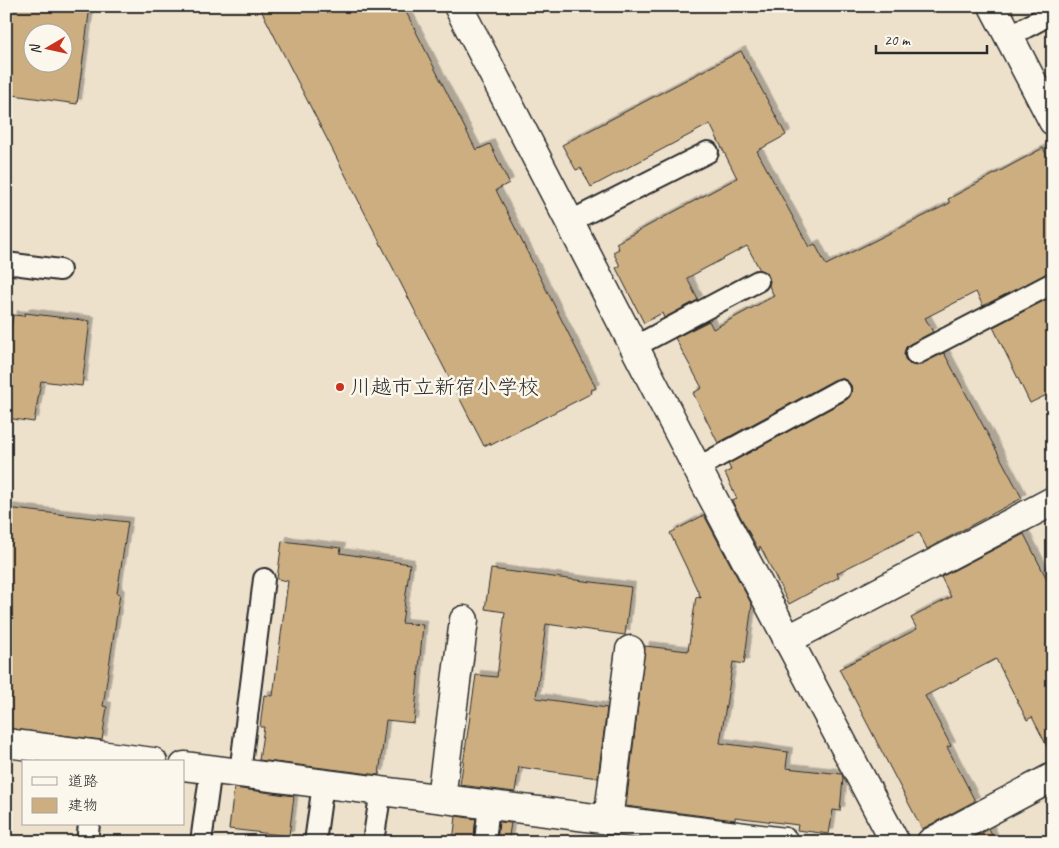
<svg xmlns="http://www.w3.org/2000/svg" width="1059" height="848" font-family="Caveat,'Klee One',sans-serif">
  <style>
    .building { fill: #ccae81; stroke: #2b2b2b; fill-rule: evenodd; filter: url(#shadow) }
    .lines { fill: none; stroke-linecap: round; stroke-linejoin: round }
    .lane-casing { stroke: #2b2b2b; stroke-width: 24 }
    .street-casing { stroke: #2b2b2b; stroke-width: 31 }
    .lane { stroke: #fbf7ec; stroke-width: 20 }
    .street { stroke: #fbf7ec; stroke-width: 28 }
    .poi-dot { fill: #c8321e; stroke: #fbf7ec; stroke-width: 2 }
    .labels { text-anchor: middle; dominant-baseline: central; stroke-width: 5; stroke-linejoin: round; paint-order: stroke }
    .poi-label { font-size: 21px; fill: #2b2b2b; stroke: #fbf7ec; text-anchor: start }
  </style>
  <defs>
    <filter id="shadow"><feDropShadow dx="4.5" dy="-4.5" stdDeviation="0" flood-color="#0004"/></filter>
  </defs>
  <rect width="100%" height="100%" fill="#ede1cc"/>
  <filter id="ink" filterUnits="userSpaceOnUse"><feTurbulence type="fractalNoise" baseFrequency=".02" numOctaves="2"/><feDisplacementMap in="SourceGraphic" scale="10" xChannelSelector="R" yChannelSelector="G"/><feConvolveMatrix kernelMatrix="1 2 1 2 8 2 1 2 1" color-interpolation-filters="sRGB"/></filter>
  <g filter="url(#ink)">
    <g class="building">
      <path d="M 6,6 L 90,6 L 77,104 L 6,94 ZM 32,32 L 62,32 L 62,62 L 32,62 Z"/>
      <path d="M 259,6 L 403,6 L 476,150 L 490,144 L 509,183 L 496,190 L 596,388 L 591,390 L 592,393 L 491,445 L 490,443 L 484,446 Z"/>
      <path d="M 741,51 L 786,135 L 757,151 L 809,247 L 815,244 L 826,265 L 950,203 L 948,199 L 1043,148 L 1053,167 L 1053,271 L 983,306 L 976,292 L 925,318 L 933,332 L 910,344 L 906,347 L 904,353 L 905,359 L 909,364 L 916,366 L 944,353 L 1022,498 L 927,549 L 919,532 L 837,573 L 839,577 L 789,604 L 760,546 L 759,551 L 732,501 L 737,499 L 725,473 L 731,470 L 728,464 L 846,400 L 850,396 L 852,390 L 851,385 L 846,380 L 840,378 L 834,380 L 718,443 L 693,393 L 702,388 L 675,338 L 709,321 L 713,329 L 774,296 L 769,286 L 770,281 L 768,275 L 760,270 L 747,246 L 687,278 L 698,300 L 664,318 L 662,313 L 644,323 L 616,268 L 620,266 L 613,252 L 619,249 L 616,243 L 737,178 L 710,124 L 591,187 L 581,168 L 576,170 L 562,145 Z"/>
      <path d="M 1053,296 L 1053,392 L 1030,403 L 993,327 Z"/>
      <path d="M 25,313 L 90,321 L 82,386 L 41,381 L 34,422 L 6,418 L 6,363 L 13,315 L 24,316 Z"/>
      <path d="M 6,508 L 128,522 L 117,593 L 120,594 L 103,706 L 107,707 L 102,740 L 6,728 Z"/>
      <path d="M 704,515 L 752,605 L 744,664 L 733,662 L 720,743 L 788,752 L 786,768 L 842,774 L 843,778 L 840,811 L 833,810 L 829,834 L 797,830 L 798,825 L 735,817 L 735,820 L 626,806 L 645,646 L 688,651 L 696,597 L 701,598 L 670,533 Z"/>
      <path d="M 1024,534 L 1053,591 L 1053,758 L 1032,717 L 1027,720 L 996,659 L 925,696 L 951,746 L 947,747 L 975,801 L 922,829 L 839,669 L 917,629 L 911,618 L 951,597 L 941,577 Z"/>
      <path d="M 282,541 L 341,548 L 340,553 L 410,564 L 402,623 L 423,625 L 414,723 L 386,720 L 379,775 L 259,760 L 264,727 L 260,727 L 264,695 L 273,696 L 288,581 L 277,579 Z"/>
      <path d="M 491,569 L 631,587 L 625,635 L 546,624 L 536,698 L 607,708 L 598,778 L 519,767 L 515,792 L 460,785 L 476,675 L 497,677 L 505,612 L 485,609 Z"/>
      <path d="M 234,788 L 294,796 L 289,836 L 229,829 Z"/>
      <path d="M 456,816 L 476,819 L 473,842 L 453,842 Z"/>
      <path d="M 499,822 L 511,823 L 508,842 L 497,842 Z"/>
      <path d="M 989,829 L 995,842 L 965,842 Z"/>
    </g>
    <g class="lines">
      <g class="lane-casing">
        <g id="lane">
          <path d="M 1008,37 L 1053,13"/>
          <path d="M 571,221 L 708,152"/>
          <path d="M 6,263 L 60,270"/>
          <path d="M 634,347 L 758,281"/>
          <path d="M 916,354 L 1053,283"/>
          <path d="M 697,468 L 840,390"/>
          <path d="M 240,773 L 264,579"/>
          <path d="M 87,842 L 89,824"/>
          <path d="M 201,842 L 211,769"/>
          <path d="M 315,842 L 323,784"/>
          <path d="M 373,842 L 381,790"/>
          <path d="M 485,842 L 489,804"/>
        </g>
      </g>
      <g class="street-casing">
        <g id="street">
          <path d="M 458,6 L 697,468 L 895,842"/>
          <path d="M 993,6 L 1053,121"/>
          <path d="M 787,640 L 1053,501"/>
          <path d="M 6,743 L 153,762"/>
          <path d="M 184,766 L 784,842"/>
          <path d="M 441,798 L 464,620"/>
          <path d="M 608,820 L 630,650"/>
          <path d="M 931,842 L 1053,777"/>
        </g>
      </g>
      <use href="#lane" class="lane"/>
      <use href="#street" class="street"/>
    </g>
  </g>
  <circle class="poi-dot" cx="340" cy="387" r="5"/>
  <g class="labels">
    <g class="poi-label">
      <text x="350" y="387">川越市立新宿小学校</text>
    </g>
  </g>
  <rect width="1059" height="848" fill="none" stroke="#fbf7ec" stroke-width="25"/>
  <rect x="12" y="12" width="1034" height="823" fill="none" stroke="#2b2b2b" stroke-width="2" filter="url(#ink)"/>
  <rect x="22" y="760" width="162" height="65" fill="#fbf7ec" stroke="#a8a59f"/>
  <rect x="32" y="777" width="25" height="8" fill="#fbf7ec" stroke="#a8a59f"/>
  <text x="68" y="786" font-size="15" fill="#2b2b2b">道路</text>
  <rect x="32" y="798" width="25" height="15" fill="#ccae81" stroke="#a8a59f"/>
  <text x="68" y="810" font-size="15" fill="#2b2b2b">建物</text>
  <g transform="translate(48 48) rotate(261)"><circle r="24" fill="#fbf7ec" stroke="#a8a59f"/>
  <path d="M0-4L9 19L0 12L-9 19Z" fill="#c8321e"/>
  <text y="-8" font-size="14" font-weight="bold" text-anchor="middle" fill="#2b2b2b">N</text>
  </g>
  <path d="M876 45v8h111v-8" fill="none" stroke="#2b2b2b" stroke-width="2.5"/>
  <text x="884" y="45" font-size="15" fill="#2b2b2b" stroke="#fbf7ec" stroke-width="4" paint-order="stroke">20 m</text>
</svg>
